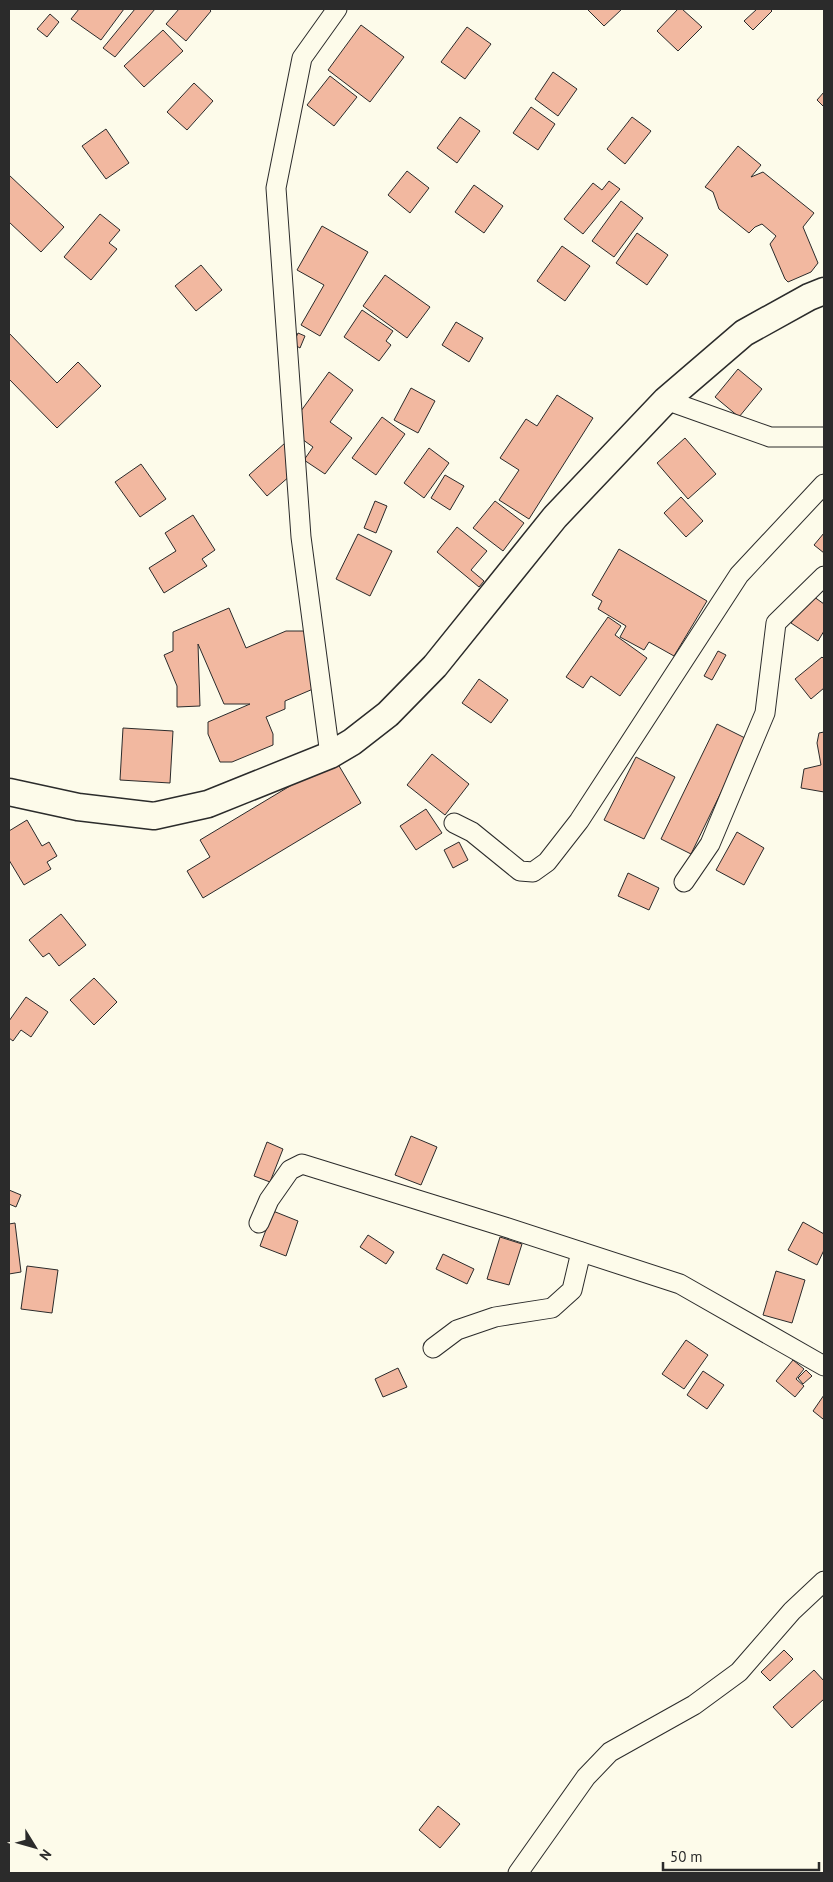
<svg xmlns="http://www.w3.org/2000/svg" width="833" height="1882" font-family="'PT Sans',sans-serif">
  <style>
    .building { fill: #f2b8a0; stroke: #2b2b2b }
    .lines { fill: none; stroke-linecap: round; stroke-linejoin: round }
    .minor-casing { stroke: #2b2b2b; stroke-width: 21 }
    .secondary-casing { stroke: #2b2b2b; stroke-width: 29 }
    .minor { stroke: #fdfbea; stroke-width: 19 }
    .secondary { stroke: #fdfbea; stroke-width: 26 }
  </style>
  <rect width="100%" height="100%" fill="#fdfbea"/>
  <g class="building">
    <path d="M 79,9 L 124,9 L 101,40 L 71,19 Z"/>
    <path d="M 135,9 L 155,9 L 115,57 L 103,48 Z"/>
    <path d="M 179,9 L 209,9 L 211,11 L 186,41 L 166,24 Z"/>
    <path d="M 587,9 L 622,9 L 604,26 Z"/>
    <path d="M 678,9 L 682,9 L 702,27 L 678,51 L 657,31 Z"/>
    <path d="M 757,9 L 770,9 L 772,11 L 753,30 L 744,21 Z"/>
    <path d="M 50,14 L 59,22 L 47,37 L 37,29 Z"/>
    <path d="M 361,25 L 404,57 L 370,102 L 328,70 Z"/>
    <path d="M 467,27 L 491,44 L 465,79 L 441,62 Z"/>
    <path d="M 163,30 L 183,51 L 144,87 L 124,66 Z"/>
    <path d="M 553,72 L 577,89 L 558,116 L 535,99 Z"/>
    <path d="M 330,76 L 357,97 L 334,126 L 307,105 Z"/>
    <path d="M 194,83 L 213,101 L 187,130 L 167,112 Z"/>
    <path d="M 824,92 L 824,107 L 817,100 Z"/>
    <path d="M 531,107 L 555,124 L 538,150 L 513,133 Z"/>
    <path d="M 460,117 L 480,131 L 457,163 L 437,148 Z"/>
    <path d="M 632,117 L 651,131 L 625,164 L 607,149 Z"/>
    <path d="M 106,129 L 129,163 L 106,179 L 82,146 Z"/>
    <path d="M 738,146 L 761,165 L 751,177 L 763,172 L 814,213 L 803,227 L 818,263 L 811,272 L 788,282 L 785,279 L 770,244 L 776,236 L 762,224 L 755,227 L 749,233 L 719,209 L 713,192 L 705,187 Z"/>
    <path d="M 407,171 L 429,188 L 410,213 L 388,195 Z"/>
    <path d="M 9,175 L 64,227 L 41,252 L 9,222 Z"/>
    <path d="M 609,181 L 620,189 L 583,234 L 564,219 L 593,183 L 602,190 Z"/>
    <path d="M 474,185 L 503,206 L 484,233 L 455,212 Z"/>
    <path d="M 621,201 L 643,218 L 614,257 L 592,241 Z"/>
    <path d="M 100,214 L 120,230 L 109,243 L 117,249 L 91,280 L 64,257 Z"/>
    <path d="M 322,226 L 368,252 L 320,336 L 301,325 L 324,285 L 297,270 Z"/>
    <path d="M 637,233 L 668,255 L 647,285 L 616,263 Z"/>
    <path d="M 562,246 L 590,266 L 565,301 L 537,281 Z"/>
    <path d="M 201,265 L 222,290 L 196,311 L 175,286 Z"/>
    <path d="M 385,275 L 430,307 L 407,338 L 363,306 Z"/>
    <path d="M 362,310 L 393,331 L 386,341 L 391,345 L 379,361 L 344,337 Z"/>
    <path d="M 456,322 L 483,338 L 469,362 L 442,345 Z"/>
    <path d="M 9,333 L 57,383 L 78,362 L 101,386 L 57,428 L 9,379 Z"/>
    <path d="M 298,333 L 305,336 L 300,348 L 293,344 Z"/>
    <path d="M 738,369 L 762,389 L 739,417 L 715,397 Z"/>
    <path d="M 329,372 L 353,390 L 330,422 L 352,438 L 325,474 L 304,460 L 313,447 L 288,429 Z"/>
    <path d="M 411,388 L 435,401 L 418,433 L 394,420 Z"/>
    <path d="M 557,395 L 593,418 L 529,519 L 499,500 L 519,470 L 500,458 L 526,419 L 537,426 Z"/>
    <path d="M 382,417 L 405,434 L 376,475 L 352,458 Z"/>
    <path d="M 685,438 L 716,474 L 688,499 L 657,463 Z"/>
    <path d="M 285,443 L 299,459 L 286,471 L 291,475 L 267,496 L 249,475 Z"/>
    <path d="M 429,448 L 449,463 L 424,498 L 404,483 Z"/>
    <path d="M 141,464 L 166,499 L 140,517 L 115,482 Z"/>
    <path d="M 445,475 L 464,486 L 450,510 L 431,498 Z"/>
    <path d="M 681,497 L 703,521 L 686,537 L 664,513 Z"/>
    <path d="M 375,501 L 387,506 L 376,533 L 364,528 Z"/>
    <path d="M 495,501 L 524,523 L 503,551 L 473,528 Z"/>
    <path d="M 193,515 L 215,550 L 202,559 L 207,566 L 164,593 L 149,568 L 176,551 L 165,533 Z"/>
    <path d="M 457,527 L 487,551 L 471,570 L 484,581 L 479,587 L 437,552 Z"/>
    <path d="M 824,533 L 824,553 L 814,545 Z"/>
    <path d="M 358,534 L 392,551 L 370,596 L 336,579 Z"/>
    <path d="M 619,549 L 707,601 L 674,656 L 649,642 L 644,650 L 620,637 L 626,626 L 598,609 L 602,601 L 592,595 Z"/>
    <path d="M 810,594 L 824,604 L 824,631 L 818,641 L 791,623 Z"/>
    <path d="M 229,608 L 246,648 L 286,631 L 308,631 L 313,689 L 285,701 L 285,709 L 266,717 L 273,734 L 273,745 L 232,762 L 220,762 L 208,734 L 208,722 L 250,704 L 224,704 L 198,644 L 200,706 L 177,707 L 177,686 L 164,655 L 173,651 L 173,632 Z"/>
    <path d="M 608,617 L 621,626 L 615,635 L 647,658 L 620,696 L 591,676 L 583,688 L 566,677 Z"/>
    <path d="M 718,651 L 726,655 L 712,680 L 704,676 Z"/>
    <path d="M 822,657 L 824,659 L 824,688 L 811,699 L 795,679 Z"/>
    <path d="M 479,679 L 508,700 L 491,723 L 462,703 Z"/>
    <path d="M 717,724 L 747,739 L 691,854 L 661,839 Z"/>
    <path d="M 123,728 L 173,731 L 170,783 L 120,780 Z"/>
    <path d="M 824,732 L 824,792 L 801,788 L 804,769 L 821,765 L 817,743 L 819,733 Z"/>
    <path d="M 432,754 L 469,784 L 445,815 L 407,785 Z"/>
    <path d="M 636,757 L 675,777 L 644,839 L 604,820 Z"/>
    <path d="M 335,759 L 361,803 L 203,898 L 187,871 L 210,857 L 200,840 Z"/>
    <path d="M 426,809 L 442,833 L 416,850 L 400,826 Z"/>
    <path d="M 27,820 L 42,846 L 49,842 L 57,856 L 47,862 L 51,869 L 24,885 L 9,860 L 9,831 Z"/>
    <path d="M 737,832 L 764,848 L 744,885 L 716,870 Z"/>
    <path d="M 459,842 L 468,860 L 453,868 L 444,850 Z"/>
    <path d="M 628,873 L 659,888 L 649,910 L 618,896 Z"/>
    <path d="M 61,914 L 86,945 L 59,966 L 49,953 L 43,957 L 29,940 Z"/>
    <path d="M 94,978 L 117,1002 L 94,1025 L 70,1000 Z"/>
    <path d="M 26,997 L 48,1012 L 31,1037 L 21,1030 L 13,1041 L 9,1038 L 9,1021 Z"/>
    <path d="M 411,1136 L 437,1147 L 421,1185 L 395,1175 Z"/>
    <path d="M 267,1142 L 283,1149 L 270,1182 L 254,1176 Z"/>
    <path d="M 9,1190 L 21,1195 L 16,1207 L 9,1204 Z"/>
    <path d="M 273,1211 L 298,1221 L 286,1256 L 260,1246 Z"/>
    <path d="M 803,1222 L 824,1234 L 824,1250 L 817,1265 L 788,1250 Z"/>
    <path d="M 15,1223 L 21,1272 L 9,1274 L 9,1224 Z"/>
    <path d="M 368,1235 L 394,1252 L 386,1264 L 360,1247 Z"/>
    <path d="M 500,1237 L 522,1244 L 509,1285 L 487,1279 Z"/>
    <path d="M 443,1254 L 474,1269 L 467,1284 L 436,1269 Z"/>
    <path d="M 27,1266 L 58,1270 L 52,1313 L 21,1309 Z"/>
    <path d="M 776,1271 L 805,1280 L 792,1323 L 763,1315 Z"/>
    <path d="M 686,1340 L 708,1355 L 684,1389 L 662,1374 Z"/>
    <path d="M 793,1360 L 804,1369 L 796,1379 L 804,1386 L 795,1397 L 776,1381 Z"/>
    <path d="M 398,1368 L 407,1387 L 383,1397 L 375,1379 Z"/>
    <path d="M 806,1370 L 812,1376 L 803,1384 L 798,1378 Z"/>
    <path d="M 703,1371 L 724,1385 L 707,1409 L 687,1395 Z"/>
    <path d="M 824,1395 L 824,1417 L 823,1419 L 813,1411 Z"/>
    <path d="M 784,1650 L 793,1659 L 770,1681 L 761,1672 Z"/>
    <path d="M 814,1670 L 824,1681 L 824,1699 L 792,1728 L 773,1707 Z"/>
    <path d="M 438,1806 L 460,1824 L 440,1848 L 419,1830 Z"/>
  </g>
  <g class="lines">
    <g class="minor-casing">
      <g id="minor">
        <path d="M 666,400 L 770,437 L 824,437"/>
        <path d="M 330,755 L 301,537 L 276,188 L 302,58 L 337,9"/>
        <path d="M 454,823 L 472,832 L 520,871 L 533,872 L 547,862 L 579,821 L 739,575 L 824,484"/>
        <path d="M 684,882 L 710,844 L 765,713 L 776,623 L 824,576"/>
        <path d="M 259,1223 L 269,1200 L 290,1170 L 302,1164 L 505,1227 L 680,1284 L 824,1366"/>
        <path d="M 433,1348 L 457,1330 L 495,1317 L 552,1308 L 572,1290 L 581,1252"/>
        <path d="M 518,1873 L 586,1777 L 610,1752 L 694,1705 L 739,1672 L 792,1611 L 824,1581"/>
      </g>
    </g>
    <g class="secondary-casing">
      <path id="secondary" d="M 9,792 L 78,807 L 154,816 L 208,804 L 330,755 L 352,742 L 388,714 L 435,666 L 555,517 L 666,400 L 744,333 L 809,297 L 824,291"/>
    </g>
    <use href="#minor" class="minor"/>
    <use href="#secondary" class="secondary"/>
  </g>
  <rect width="833" height="1882" fill="none" stroke="#2b2b2b" stroke-width="20"/>
  <g transform="translate(35 1847) rotate(127)" stroke="#fdfbea" stroke-width="4" paint-order="stroke">
  <path d="M0-4L9 19L0 12L-9 19Z" fill="#2b2b2b"/>
  <text y="-8" font-size="14" font-weight="bold" text-anchor="middle" fill="#2b2b2b">N</text>
  </g>
  <path d="M663 1862v8h156v-8" fill="none" stroke="#2b2b2b" stroke-width="2.5"/>
  <text x="670" y="1862" font-size="15" fill="#2b2b2b" stroke="#fdfbea" stroke-width="4" paint-order="stroke">50 m</text>
</svg>
